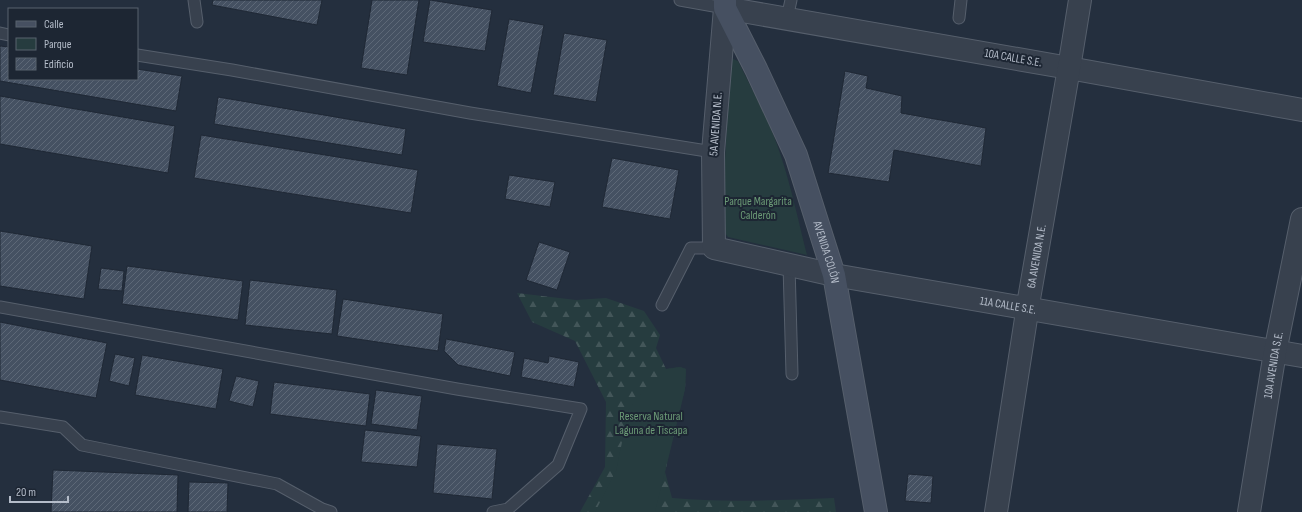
<svg xmlns="http://www.w3.org/2000/svg" width="1302" height="512" font-family="'Sofia Sans Condensed',sans-serif">
  <style>
    .forest { fill: url(#forest-firs) }
    .green { fill: #263c3f }
    .building { fill: url(#building-hatch); stroke: #1f2835 }
    .lines { fill: none; stroke-linecap: round; stroke-linejoin: round }
    .lane-casing { stroke: #565f6c; stroke-width: 13 }
    .street-casing { stroke: #565f6c; stroke-width: 24 }
    .secondary-casing { stroke: #565f6c; stroke-width: 24 }
    .lane { stroke: #38414e; stroke-width: 11 }
    .street { stroke: #38414e; stroke-width: 22 }
    .secondary { stroke: #465061; stroke-width: 22 }
    .labels { text-anchor: middle; dominant-baseline: central; stroke-width: 4; stroke-linejoin: round; paint-order: stroke }
    .street-label { font-size: 12px; fill: #b4bcc9; stroke: #1d2633 }
    .park-label { font-size: 12px; fill: #6b9a76; stroke: #1d2633 }
  </style>
  <defs>
    <pattern id="forest-firs" width="22" height="20" patternUnits="userSpaceOnUse"><rect width="22" height="20" fill="#263c3f"/><path d="M5 1l3.5 6h-7zM16 11l3.5 6h-7z" fill="#435659"/></pattern>
    <pattern id="building-hatch" width="6" height="6" patternUnits="userSpaceOnUse"><rect width="6" height="6" fill="#455162"/><path d="M-1 1l2-2M0 6l6-6M5 7l2-2" fill="none" stroke="#5d6877"/></pattern>
  </defs>
  <rect width="100%" height="100%" fill="#242f3e"/>
  <path class="forest" d="M 517,293 L 576,300 L 606,298 L 644,311 L 660,335 L 656,348 L 666,369 L 680,367 L 686,369 L 685,389 L 665,472 L 672,498 C 726,503 780,500 834,498 L 836,512 L 580,512 L 605,467 L 606,402 L 575,341 L 532,322 Z"/>
  <g class="green">
    <path d="M 733,59 L 738,61 C 746,78 755,94 763,111 C 785,156 795,207 807,255 L 728,237 L 724,232 L 722,216 L 730,64 L 730,61 Z"/>
    <path d="M 680,367 L 686,369 L 685,389 L 655,512 L 595,512 L 616,471 L 629,409 L 644,390 L 666,369 Z"/>
  </g>
  <g class="building">
    <path d="M 213,0 L 322,0 L 317,25 L 212,5 Z"/>
    <path d="M 372,0 L 419,0 L 407,75 L 361,68 Z"/>
    <path d="M 430,0 L 492,10 L 485,51 L 423,42 Z"/>
    <path d="M 509,19 L 544,25 L 531,93 L 497,86 Z"/>
    <path d="M 564,33 L 607,40 L 596,102 L 553,95 Z"/>
    <path d="M 0,46 L 9,47 L 9,79 L 137,79 L 137,69 L 182,76 L 176,111 L 0,81 Z"/>
    <path d="M 845,71 L 868,76 L 866,88 L 902,96 L 901,113 L 986,128 L 981,166 L 894,150 L 889,182 L 828,173 Z"/>
    <path d="M 0,96 L 175,126 L 168,173 L 0,144 Z"/>
    <path d="M 218,97 L 406,129 L 402,155 L 214,124 Z"/>
    <path d="M 201,135 L 418,170 L 411,213 L 194,178 Z"/>
    <path d="M 612,158 L 679,170 L 670,219 L 602,207 Z"/>
    <path d="M 509,175 L 555,182 L 550,207 L 505,199 Z"/>
    <path d="M 0,231 L 92,246 L 84,299 L 0,286 Z"/>
    <path d="M 539,242 L 570,252 L 557,290 L 526,280 Z"/>
    <path d="M 127,266 L 243,281 L 238,320 L 122,304 Z"/>
    <path d="M 101,268 L 124,271 L 122,291 L 98,289 Z"/>
    <path d="M 250,280 L 337,290 L 332,334 L 245,325 Z"/>
    <path d="M 343,299 L 443,314 L 438,351 L 337,336 Z"/>
    <path d="M 0,322 L 107,343 L 96,398 L 0,380 Z"/>
    <path d="M 446,339 L 515,352 L 510,376 L 458,365 L 444,351 Z"/>
    <path d="M 115,354 L 135,358 L 129,386 L 109,381 Z"/>
    <path d="M 142,355 L 223,369 L 216,409 L 135,395 Z"/>
    <path d="M 549,356 L 579,362 L 574,387 L 521,377 L 524,358 L 548,363 Z"/>
    <path d="M 236,376 L 259,381 L 253,407 L 229,401 Z"/>
    <path d="M 274,382 L 370,394 L 366,426 L 270,414 Z"/>
    <path d="M 376,390 L 422,396 L 417,430 L 371,424 Z"/>
    <path d="M 365,430 L 421,436 L 417,467 L 361,462 Z"/>
    <path d="M 437,444 L 497,449 L 492,499 L 433,493 Z"/>
    <path d="M 53,470 L 178,475 L 177,512 L 51,512 Z"/>
    <path d="M 908,474 L 933,476 L 931,503 L 905,501 Z"/>
    <path d="M 189,482 L 228,483 L 227,512 L 188,512 Z"/>
  </g>
  <g class="lines">
    <g class="lane-casing">
      <g id="lane">
        <path d="M 194,0 L 197,22"/>
        <path d="M 680,0 L 725,8"/>
        <path d="M 787,18 L 791,0"/>
        <path d="M 959,18 L 961,0"/>
        <path d="M 0,33 L 9,35"/>
        <path d="M 137,55 L 232,70 L 470,113 L 713,152"/>
        <path d="M 789,265 L 792,374"/>
        <path d="M 662,305 L 691,248 L 714,248"/>
        <path d="M 0,307 L 457,389 L 581,409 L 558,465 L 508,509 L 493,512"/>
        <path d="M 0,417 L 63,427 L 82,445 L 277,484 L 322,509 L 331,512"/>
      </g>
    </g>
    <g class="street-casing">
      <g id="street">
        <path id="s1" d="M 1302,110 L 1069,68 L 725,8 L 713,152 L 714,248 L 834,275 L 1302,356"/>
        <path id="s2" d="M 996,512 L 1029,299 L 1069,68 L 1080,0"/>
        <path id="s3" d="M 1249,512 L 1275,352 L 1302,219"/>
      </g>
    </g>
    <g class="secondary-casing">
      <g id="secondary">
        <path id="s4" d="M 725,0 L 725,8 L 756,69 L 796,155 L 834,275 L 876,512"/>
      </g>
    </g>
    <use href="#lane" class="lane"/>
    <use href="#street" class="street"/>
    <use href="#secondary" class="secondary"/>
  </g>
  <g class="labels">
    <g class="street-label">
      <text transform="translate(1013 58) rotate(10)">10A CALLE S.E.</text>
      <text transform="translate(716 124) rotate(-86)">5A AVENIDA N.E.</text>
      <text stroke="none"><textPath href="#s4" startOffset="273">AVENIDA COLÓN</textPath></text>
      <text stroke="none"><textPath href="#s2" startOffset="259">6A AVENIDA N.E.</textPath></text>
      <text stroke="none"><textPath href="#s1" startOffset="1126">11A CALLE S.E.</textPath></text>
      <text stroke="none"><textPath href="#s3" startOffset="149">10A AVENIDA S.E.</textPath></text>
    </g>
    <g class="park-label">
      <text x="758" y="201">Parque Margarita<tspan x="758" dy="14">Calderón</tspan></text>
      <text x="651" y="416">Reserva Natural<tspan x="651" dy="14">Laguna de Tiscapa</tspan></text>
    </g>
  </g>
  <rect x="8" y="8" width="130" height="72" fill="#1d2633" stroke="#59626f"/>
  <rect x="16" y="21" width="20" height="6" fill="#465061" stroke="#59626f"/>
  <text x="44" y="28" font-size="12" fill="#b4bcc9">Calle</text>
  <rect x="16" y="38" width="20" height="12" fill="#263c3f" stroke="#59626f"/>
  <text x="44" y="48" font-size="12" fill="#b4bcc9">Parque</text>
  <rect x="16" y="58" width="20" height="12" fill="url(#building-hatch)" stroke="#59626f"/>
  <text x="44" y="68" font-size="12" fill="#b4bcc9">Edificio</text>
  <path d="M10 496v6h58v-6" fill="none" stroke="#b4bcc9" stroke-width="2"/>
  <text x="16" y="496" font-size="12" fill="#b4bcc9" stroke="#1d2633" stroke-width="3" paint-order="stroke">20 m</text>
</svg>
